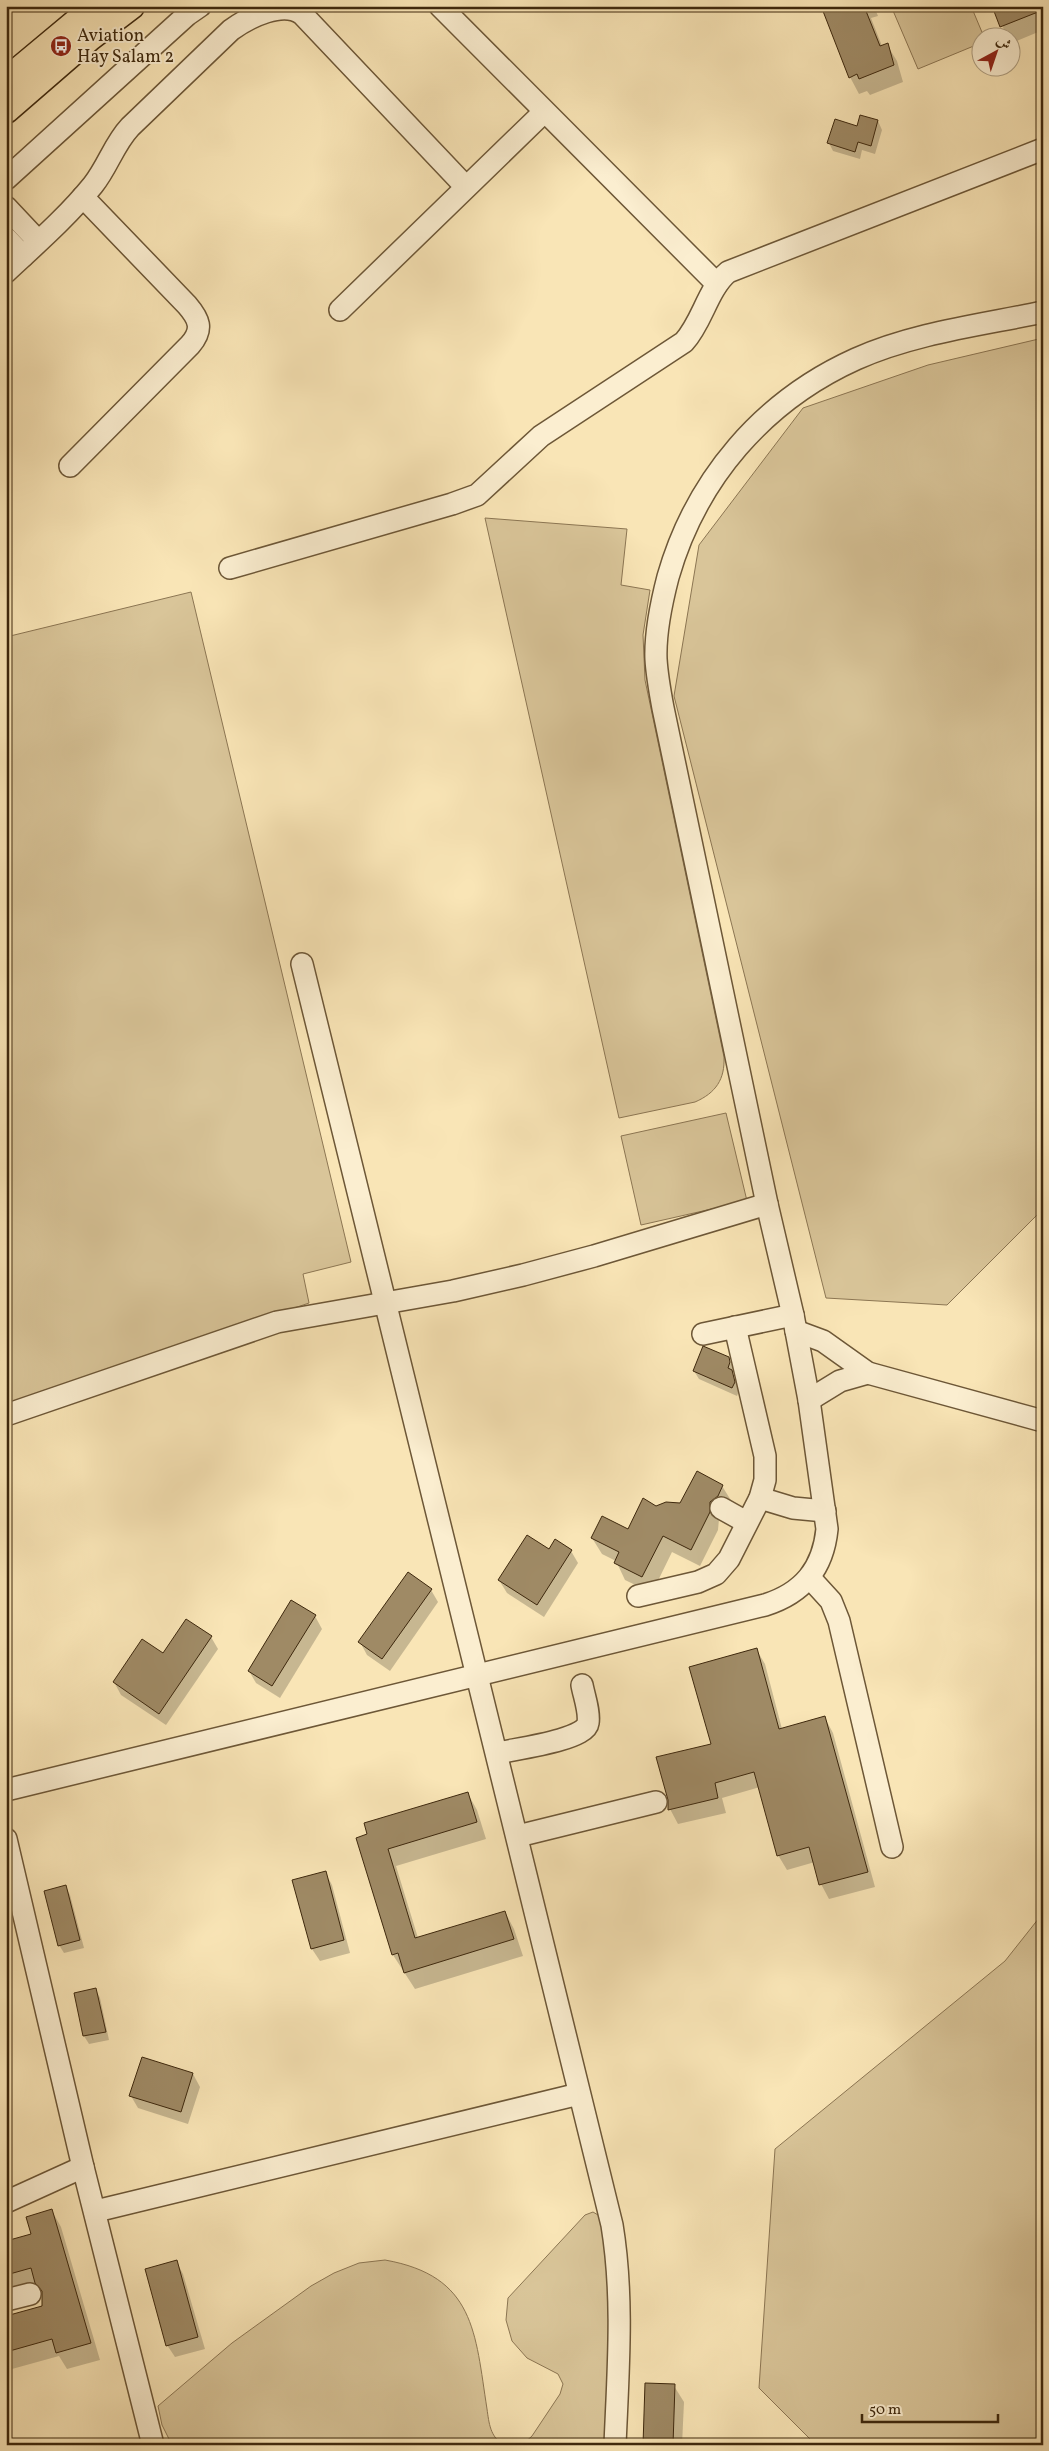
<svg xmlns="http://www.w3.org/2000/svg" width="1049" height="2451" font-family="Vollkorn,Amiri,serif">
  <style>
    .green { fill: #d9c599; stroke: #8c7653 }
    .shadow { fill: #0003 }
    .building { fill: #9f8a65; stroke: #3e280d }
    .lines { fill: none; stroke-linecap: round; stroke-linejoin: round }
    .minor-casing { stroke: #6d5737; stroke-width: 24 }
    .major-casing { stroke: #3e280d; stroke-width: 29 }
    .minor { stroke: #fbeed0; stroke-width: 21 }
    .major { stroke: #f9e5b6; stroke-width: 26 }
    .labels { text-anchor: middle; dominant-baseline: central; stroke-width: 4; stroke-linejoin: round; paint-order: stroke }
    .poi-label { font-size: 18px; fill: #3e280d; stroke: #fbeed0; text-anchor: start }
  </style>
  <rect width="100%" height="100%" fill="#f9e5b6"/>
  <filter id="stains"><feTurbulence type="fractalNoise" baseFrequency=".004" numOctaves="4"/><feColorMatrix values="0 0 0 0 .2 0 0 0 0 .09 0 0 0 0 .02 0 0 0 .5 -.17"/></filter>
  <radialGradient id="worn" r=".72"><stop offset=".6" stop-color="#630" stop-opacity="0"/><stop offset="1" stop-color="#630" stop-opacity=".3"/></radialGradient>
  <g class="green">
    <path d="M 891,6 L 971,6 L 984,37 L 982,38 L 981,43 L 918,69 Z"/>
    <path d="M 1043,338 L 1043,1209 L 947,1305 L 826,1298 L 674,696 L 699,545 L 803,408 L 928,365 Z"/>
    <path d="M 485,518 L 627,529 L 621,585 L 650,590 L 643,635 L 645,680 L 724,1057 C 725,1079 716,1093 695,1102 L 619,1118 Z"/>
    <path d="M 191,592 L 351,1262 L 303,1274 L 309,1303 L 6,1407 L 6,637 Z"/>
    <path d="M 726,1113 L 747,1201 L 641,1225 L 621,1136 Z"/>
    <path d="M 1043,1913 L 1043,2445 L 816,2445 L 759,2388 L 775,2149 L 1005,1961 Z"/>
    <path d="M 593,2212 L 603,2218 L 611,2278 L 606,2445 L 522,2445 L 532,2436 L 560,2394 L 563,2384 L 558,2374 L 527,2358 L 512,2341 L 506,2320 L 508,2298 L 585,2215 Z"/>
    <path d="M 385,2260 C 475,2276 475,2332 487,2409 C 489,2423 490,2437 504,2445 L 172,2445 L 162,2425 L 158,2406 L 232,2343 L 311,2286 L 334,2273 L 359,2263 Z"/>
  </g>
  <g class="shadow">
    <path d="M 823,6 L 874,6 L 878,16 L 871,18 L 882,46 L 887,45 L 897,61 L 903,82 L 870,95 L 867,91 L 859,94 L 850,77 Z"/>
    <path d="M 993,6 L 1043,6 L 1043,30 L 1012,43 L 1012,38 L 1008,38 Z"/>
    <path d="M 878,121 L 882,130 L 875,154 L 862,150 L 860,159 L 833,151 L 829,143 L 858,127 Z"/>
    <path d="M 728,1358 L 733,1366 L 733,1374 L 739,1391 L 737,1396 L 699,1379 L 694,1371 Z"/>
    <path d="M 722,1486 L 732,1502 L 727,1513 L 719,1519 L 718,1530 L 700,1566 L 672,1552 L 652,1593 L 625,1580 L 616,1561 L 602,1554 L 592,1538 L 628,1531 L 656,1507 L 681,1504 Z"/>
    <path d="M 549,1551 L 571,1551 L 578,1563 L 544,1617 L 507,1593 L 499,1580 Z"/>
    <path d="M 431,1590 L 438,1602 L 390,1671 L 367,1655 L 360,1642 Z"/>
    <path d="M 315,1616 L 322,1629 L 280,1698 L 256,1683 L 249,1671 Z"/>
    <path d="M 211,1637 L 218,1649 L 166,1725 L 121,1695 L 114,1682 L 163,1655 Z"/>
    <path d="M 756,1649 L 765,1664 L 782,1729 L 825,1718 L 833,1733 L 875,1887 L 829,1899 L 821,1884 L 815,1862 L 787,1870 L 778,1855 L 760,1787 L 722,1798 L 726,1813 L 678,1824 L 670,1809 L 713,1745 Z"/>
    <path d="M 468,1794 L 477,1810 L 486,1839 L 396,1866 L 418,1938 L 505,1912 L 514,1929 L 523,1956 L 415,1989 L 393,1955 L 357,1839 Z"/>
    <path d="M 325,1872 L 332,1885 L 350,1953 L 320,1961 L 312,1949 L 293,1881 Z"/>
    <path d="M 66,1887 L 70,1895 L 84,1948 L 64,1953 L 59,1945 Z"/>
    <path d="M 96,1990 L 100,1998 L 109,2040 L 89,2044 L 84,2036 L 75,1994 Z"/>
    <path d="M 193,2074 L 200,2087 L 188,2124 L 138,2108 L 131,2096 Z"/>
    <path d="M 52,2211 L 61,2227 L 100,2360 L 67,2369 L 59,2356 L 12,2369 L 6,2360 L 6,2317 L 43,2307 L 43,2295 L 38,2285 L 6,2294 L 6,2242 L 32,2235 Z"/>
    <path d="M 176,2261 L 183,2274 L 205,2349 L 175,2357 L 167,2345 Z"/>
    <path d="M 674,2386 L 684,2402 L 682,2445 L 644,2445 Z"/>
  </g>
  <g class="building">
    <path d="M 821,6 L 864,6 L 880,46 L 888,43 L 894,65 L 859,79 L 857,74 L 849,78 Z"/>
    <path d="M 992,6 L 1043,6 L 1043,10 L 1000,27 Z"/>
    <path d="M 860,115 L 878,120 L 871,146 L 858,142 L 855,152 L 827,143 L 835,119 L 857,126 Z"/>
    <path d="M 703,1346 L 729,1357 L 730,1362 L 728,1368 L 732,1370 L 735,1382 L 732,1388 L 693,1371 Z"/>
    <path d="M 697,1471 L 723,1485 L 718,1496 L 710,1502 L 710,1512 L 691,1550 L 663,1536 L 642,1577 L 614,1563 L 619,1552 L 591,1538 L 602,1516 L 628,1529 L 643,1498 L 656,1506 L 666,1502 L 680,1503 Z"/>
    <path d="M 527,1535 L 549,1549 L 555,1539 L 572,1550 L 537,1605 L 498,1580 Z"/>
    <path d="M 408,1572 L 432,1589 L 382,1659 L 358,1642 Z"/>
    <path d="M 291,1600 L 316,1615 L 272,1686 L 248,1671 Z"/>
    <path d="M 186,1619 L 212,1636 L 159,1714 L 113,1682 L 142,1639 L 163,1653 Z"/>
    <path d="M 757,1648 L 779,1729 L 825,1716 L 868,1872 L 819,1885 L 809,1847 L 777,1856 L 754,1772 L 715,1783 L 718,1798 L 668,1810 L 668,1800 L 656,1757 L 711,1744 L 689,1667 Z"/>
    <path d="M 468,1792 L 477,1822 L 388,1849 L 415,1938 L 505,1911 L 514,1939 L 404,1973 L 398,1953 L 392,1955 L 356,1838 L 367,1834 L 364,1823 Z"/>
    <path d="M 326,1871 L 344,1940 L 311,1949 L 292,1880 Z"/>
    <path d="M 66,1885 L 80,1940 L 58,1946 L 44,1891 Z"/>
    <path d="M 96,1988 L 106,2032 L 83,2036 L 74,1993 Z"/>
    <path d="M 142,2057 L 193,2073 L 181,2112 L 129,2096 Z"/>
    <path d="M 52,2209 L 91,2343 L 56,2353 L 52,2339 L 6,2352 L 6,2316 L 42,2306 L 42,2291 L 35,2283 L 31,2268 L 6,2275 L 6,2241 L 31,2234 L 26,2217 Z"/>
    <path d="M 177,2260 L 198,2337 L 166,2346 L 145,2269 Z"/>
    <path d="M 645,2383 L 675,2384 L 673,2445 L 643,2445 Z"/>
  </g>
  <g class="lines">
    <g class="minor-casing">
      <g id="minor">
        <path d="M 440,6 L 717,284"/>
        <path d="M 6,179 L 187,15 L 200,6"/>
        <path d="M 6,207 L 38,241"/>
        <path d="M 6,238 L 23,256"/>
        <path d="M 6,272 C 36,244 68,216 93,185 C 108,166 114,144 130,127 L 231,30 C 249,17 283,0 302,14 L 466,187"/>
        <path d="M 340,310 L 544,112"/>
        <path d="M 70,466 L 190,345 C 204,329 199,319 187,305 L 83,197"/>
        <path d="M 230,568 L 452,504 L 477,495 L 541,436 L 684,342 C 703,321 707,290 728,272 L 1043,149"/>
        <path d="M 302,964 L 612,2225 C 624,2298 618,2372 615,2445"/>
        <path d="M 796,1331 L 823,1341 L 868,1373 L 1043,1421"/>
        <path d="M 703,1334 L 793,1315"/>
        <path d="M 809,1400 L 840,1381 L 868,1373"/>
        <path d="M 6,1415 L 277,1322 L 453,1291 L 523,1275 L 594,1256 L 767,1204"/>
        <path d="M 760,1498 L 793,1508 L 825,1511"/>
        <path d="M 721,1508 L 746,1522"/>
        <path d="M 810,1578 L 831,1601 L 839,1621 L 892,1847"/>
        <path d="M 638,1596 L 698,1582 L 716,1574 L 729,1559 L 760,1498 L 765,1480 L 765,1456 L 735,1327"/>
        <path d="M 498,1753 C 514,1749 586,1740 588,1723 C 590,1712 584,1696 582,1685"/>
        <path d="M 6,1790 L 765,1605 C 803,1593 823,1569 827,1529 L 809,1400 L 793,1315 L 767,1204 L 663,708 C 660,692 657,676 656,659 C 655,632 661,604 668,577 C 696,479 763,401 856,359 C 914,333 981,325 1043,312"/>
        <path d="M 518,1836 L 656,1802"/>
        <path d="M 6,1839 L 83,2167 L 153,2445"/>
        <path d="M 6,2202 L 83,2167"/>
        <path d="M 96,2211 L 579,2094"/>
        <path d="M 6,2300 L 30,2294"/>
      </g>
    </g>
    <g class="major-casing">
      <g id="major">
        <path d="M 6,81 L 96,6"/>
        <path d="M 6,110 L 89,38 L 131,6"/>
      </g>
    </g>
    <use href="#minor" class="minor"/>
    <use href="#major" class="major"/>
  </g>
  <defs>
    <g id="bus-disc" transform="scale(1.125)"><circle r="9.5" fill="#8f2418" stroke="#fbeed0"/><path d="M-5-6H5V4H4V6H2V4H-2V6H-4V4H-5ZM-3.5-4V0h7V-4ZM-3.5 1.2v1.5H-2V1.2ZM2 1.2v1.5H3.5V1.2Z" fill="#fff"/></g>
  </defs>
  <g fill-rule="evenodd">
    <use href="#bus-disc" x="61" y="46"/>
  </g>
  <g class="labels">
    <g class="poi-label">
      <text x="77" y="36">Aviation<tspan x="77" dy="21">Hay Salam 2</tspan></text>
    </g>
  </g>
  <rect width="1049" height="2451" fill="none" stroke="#f9e5b6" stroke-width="25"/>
  <rect x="8" y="8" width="1034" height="2436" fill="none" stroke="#3e280d" stroke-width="2.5"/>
  <rect x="12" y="12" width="1024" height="2426" fill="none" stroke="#3e280d"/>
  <g transform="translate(996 52) rotate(40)"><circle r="24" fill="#fbeed0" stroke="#af9f82"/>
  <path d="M0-4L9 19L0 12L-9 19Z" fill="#8f2418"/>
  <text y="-8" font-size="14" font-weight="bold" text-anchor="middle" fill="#3e280d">ش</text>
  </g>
  <path d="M862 2414v8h136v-8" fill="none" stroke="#3e280d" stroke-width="2.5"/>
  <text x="869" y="2414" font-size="15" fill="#3e280d" stroke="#fbeed0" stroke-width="4" paint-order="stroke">50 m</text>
  <rect width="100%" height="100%" filter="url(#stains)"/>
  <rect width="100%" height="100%" fill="url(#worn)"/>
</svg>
